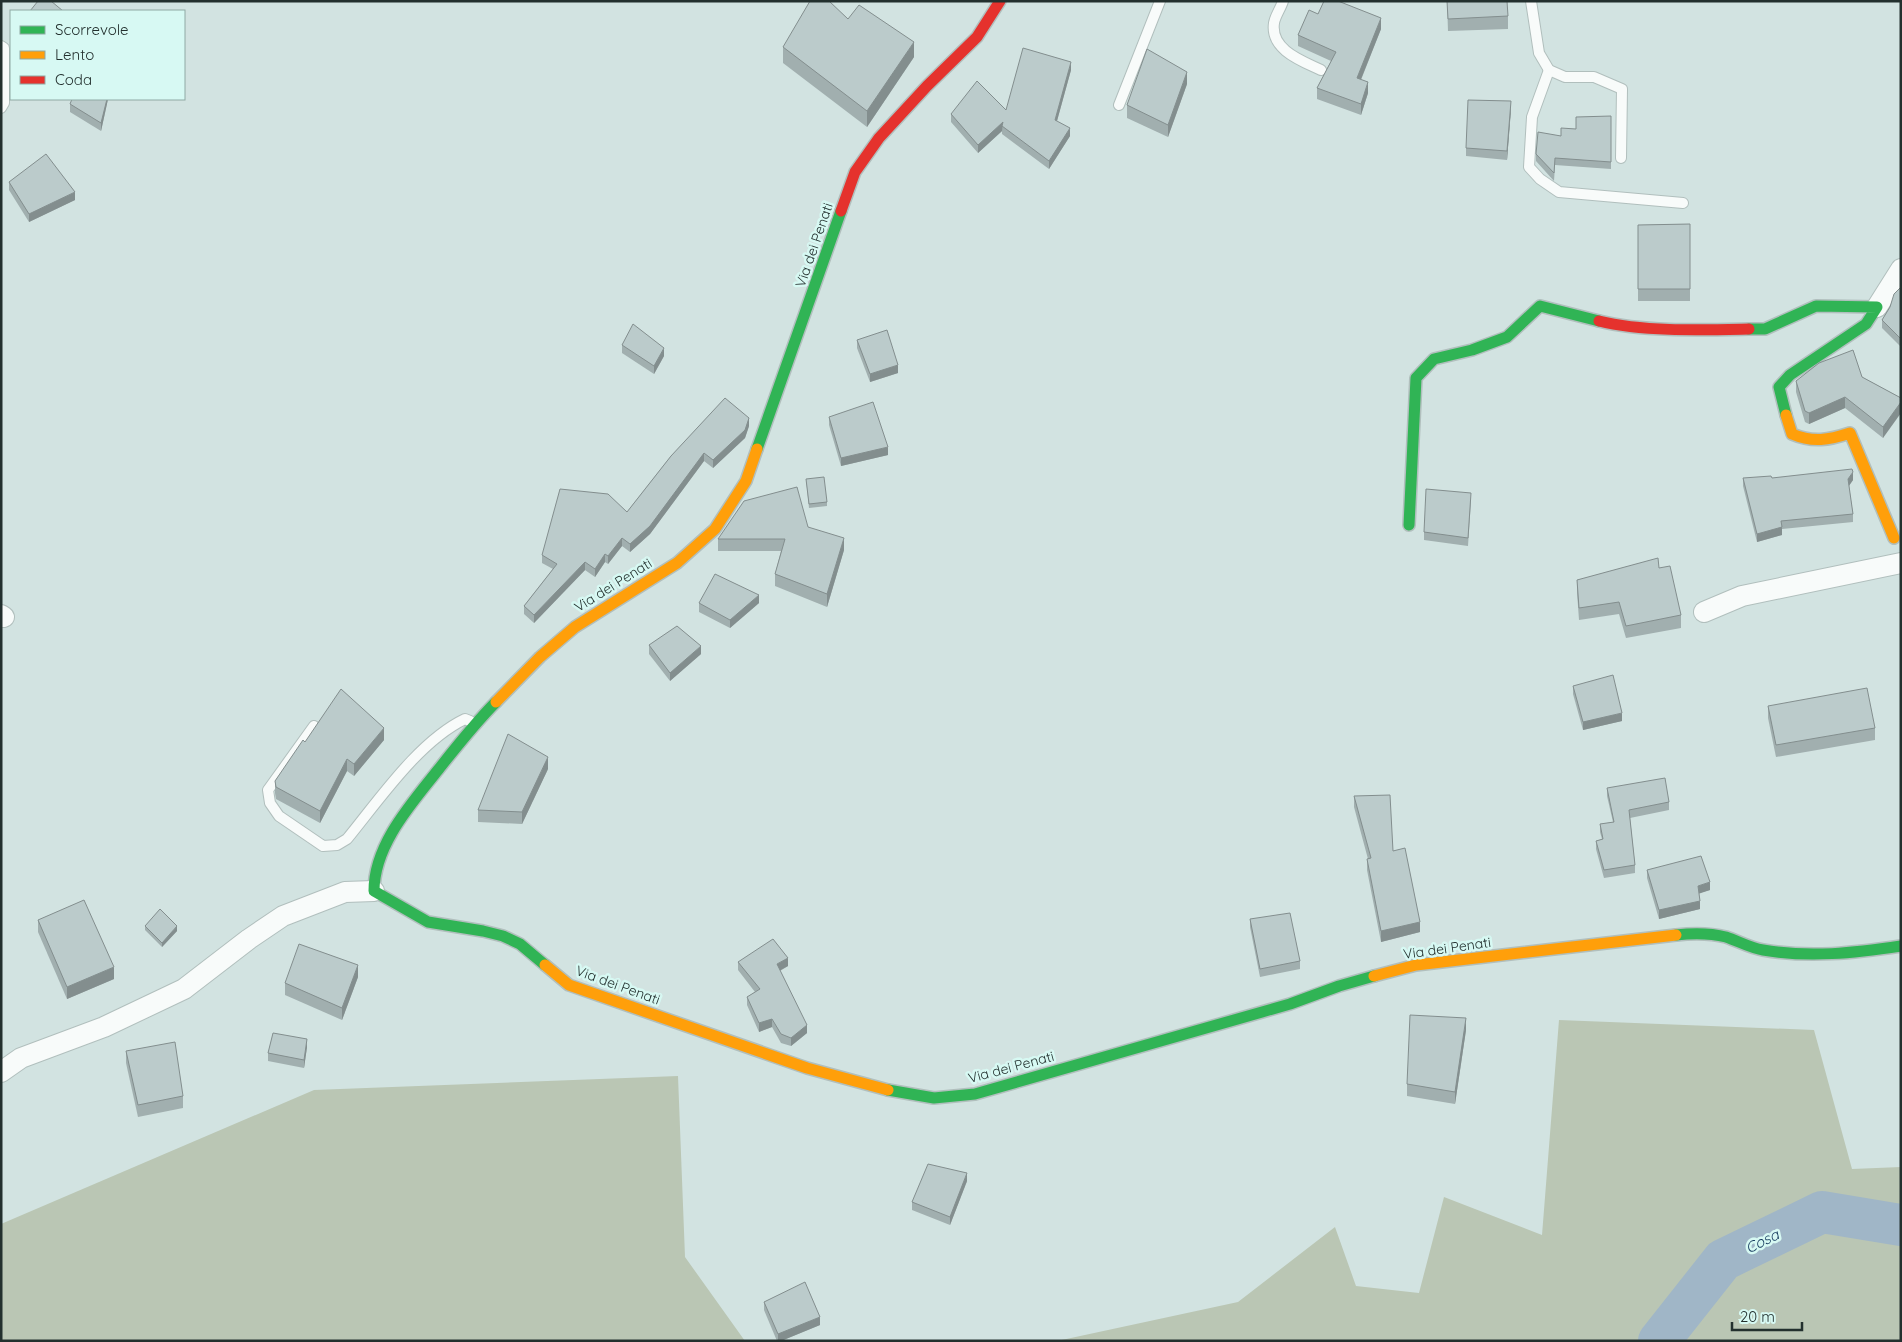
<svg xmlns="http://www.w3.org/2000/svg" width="1902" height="1342" font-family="Quicksand,sans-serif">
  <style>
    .forest { fill: #bac6b4 }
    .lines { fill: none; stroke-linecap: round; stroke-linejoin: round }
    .river { stroke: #a0b6c7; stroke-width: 42 }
    .lane-casing { stroke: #b1bfbd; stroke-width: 12 }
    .street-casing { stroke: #b1bfbd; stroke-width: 22 }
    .fast-casing { stroke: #b1bfbd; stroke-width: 14 }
    .slow-casing { stroke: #b1bfbd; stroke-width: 14 }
    .jam-casing { stroke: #b1bfbd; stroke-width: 14 }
    .lane { stroke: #f8fbfa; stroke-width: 10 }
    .street { stroke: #f8fbfa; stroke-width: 20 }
    .fast { stroke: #30b455; stroke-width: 11 }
    .slow { stroke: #ff9f0a; stroke-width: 11 }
    .jam { stroke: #e5322d; stroke-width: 11 }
    .wall { fill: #a1afaf }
    .shaded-wall { fill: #838e8e }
    .building { fill: #bbcbcb; stroke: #838e8e }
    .labels { text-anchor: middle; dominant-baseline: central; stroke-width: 5; stroke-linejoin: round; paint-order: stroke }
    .street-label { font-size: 14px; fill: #23302e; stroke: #d7f9f3 }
    .water-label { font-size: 15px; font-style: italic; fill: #13385c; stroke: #d7f9f3 }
  </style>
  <rect width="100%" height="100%" fill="#d2e3e1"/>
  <g class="forest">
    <path d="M 1559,1020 L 1814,1030 L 1852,1169 L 1901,1167 L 1901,1341 L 1057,1341 L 1238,1302 L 1335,1227 L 1356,1286 L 1419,1293 L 1444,1197 L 1542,1235 Z"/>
    <path d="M 678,1076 L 685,1257 L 745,1341 L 1,1341 L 1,1224 L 314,1090 Z"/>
  </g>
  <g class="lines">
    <path class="river" d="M 1659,1341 L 1723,1260 L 1822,1212 L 1901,1225"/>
    <g class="lane-casing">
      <g id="lane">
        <path d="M 1283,1 C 1281,8 1275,16 1274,23 C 1270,50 1302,61 1321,70"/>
        <path d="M 1531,1 L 1539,53 L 1549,70 L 1565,77 L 1594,77 L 1622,89 L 1621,158"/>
        <path d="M 1,46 L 4,48 L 4,103 L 1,108"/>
        <path d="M 1549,70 L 1532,117 L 1529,167 L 1540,179 L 1559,192 L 1683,203"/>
        <path d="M 1119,105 L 1160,1"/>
        <path d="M 314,726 L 268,790 L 270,803 L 279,816 L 323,846 L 337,845 L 347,839 C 379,800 419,741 465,719 L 470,721"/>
      </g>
    </g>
    <g class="street-casing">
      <g id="street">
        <path d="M 1877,307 L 1901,269"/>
        <path d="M 1704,612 L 1742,596 L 1901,563"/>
        <path d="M 1,615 L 4,617"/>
        <path d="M 1,1072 L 21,1058 L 104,1027 L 184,989 L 249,939 L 283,916 L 345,892 L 374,891"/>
      </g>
    </g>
    <g class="fast-casing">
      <g id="fast">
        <path d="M 1749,329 L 1765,329 L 1816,306 L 1877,307 L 1866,324 L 1790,375 L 1779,387 L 1786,415"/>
        <path d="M 757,449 L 841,211"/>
        <path d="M 1409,525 L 1416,378 L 1434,359 L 1472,350 L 1507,337 L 1540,306 L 1599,321"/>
        <path d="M 496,702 C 475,723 457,746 438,770 C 411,804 374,845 374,891 L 428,922 L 483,931 L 503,936 L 520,944 L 545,965"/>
        <path d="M 1676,935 C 1693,933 1710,933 1726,937 C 1738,941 1750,948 1763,950 C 1809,958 1855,953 1901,946"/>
        <path d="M 888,1090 L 934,1098 L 975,1094 L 1290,1004 L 1339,986 L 1374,976"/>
      </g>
    </g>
    <g class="slow-casing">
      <g id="slow">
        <path d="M 1786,415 L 1792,434 C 1813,443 1829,440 1850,433 L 1894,538"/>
        <path d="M 496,702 L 540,657 L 575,627 L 677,563 L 715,529 L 746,481 L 757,449"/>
        <path d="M 545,965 L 569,985 L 807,1068 L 888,1090"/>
        <path d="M 1374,976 L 1416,965 L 1676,935"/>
      </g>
    </g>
    <g class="jam-casing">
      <g id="jam">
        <path d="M 841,211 L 855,172 L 879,138 L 927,86 L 977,37 L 1000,1"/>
        <path d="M 1599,321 C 1643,332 1703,330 1749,329"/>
      </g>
    </g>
    <use href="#lane" class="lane"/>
    <use href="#street" class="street"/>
    <use href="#fast" class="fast"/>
    <use href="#slow" class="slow"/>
    <use href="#jam" class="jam"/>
  </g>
  <g class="wall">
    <path d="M 1447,1 L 1508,16 L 1508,29 L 1448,31 Z"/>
    <path d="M 1318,14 L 1381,29 L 1361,80 L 1368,93 L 1361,115 L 1317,99 L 1317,88 L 1331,61 L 1298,46 L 1298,35 Z"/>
    <path d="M 848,19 L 914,57 L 867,127 L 783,63 L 783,47 Z"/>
    <path d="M 1071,70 L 1057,121 L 1070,136 L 1049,169 L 1002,134 L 1002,131 L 978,153 L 951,122 L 951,114 L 1006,110 Z"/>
    <path d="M 1187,84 L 1168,137 L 1127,118 L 1127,105 Z"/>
    <path d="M 108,99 L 101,131 L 70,112 L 70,104 Z"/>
    <path d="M 1511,109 L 1507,160 L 1466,156 L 1466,148 Z"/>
    <path d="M 1611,116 L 1611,169 L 1555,165 L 1554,181 L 1536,161 L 1536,154 L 1561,136 L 1576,129 Z"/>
    <path d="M 9,182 L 75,200 L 29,222 L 9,190 Z"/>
    <path d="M 1690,224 L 1690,301 L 1638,301 L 1638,225 Z"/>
    <path d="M 1901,287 L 1901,347 L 1882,328 L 1882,320 L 1890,307 Z"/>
    <path d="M 857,340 L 898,373 L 870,382 L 857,348 Z"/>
    <path d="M 622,345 L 664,356 L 654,374 L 622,353 Z"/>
    <path d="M 1862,377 L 1901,398 L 1883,438 L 1845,408 L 1809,424 L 1805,422 L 1796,392 L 1796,381 Z"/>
    <path d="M 829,417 L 888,455 L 841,466 L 829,425 Z"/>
    <path d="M 749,426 L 745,438 L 713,468 L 704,461 L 650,534 L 630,552 L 622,546 L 608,564 L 605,562 L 595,577 L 585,570 L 534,623 L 524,614 L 524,606 L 553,569 L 542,563 L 542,555 L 627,512 L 671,456 Z"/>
    <path d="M 1743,478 L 1853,480 L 1849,486 L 1853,514 L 1853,522 L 1782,529 L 1782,535 L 1757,542 L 1743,486 Z"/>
    <path d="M 806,479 L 827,502 L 827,506 L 809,508 Z"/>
    <path d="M 1471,501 L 1468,546 L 1424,540 L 1424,532 Z"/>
    <path d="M 808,527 L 844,550 L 827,607 L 775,586 L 775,574 L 781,551 L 718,551 L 718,539 Z"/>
    <path d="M 1659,568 L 1681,615 L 1681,628 L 1626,638 L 1619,614 L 1579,620 L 1577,592 L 1577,580 Z"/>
    <path d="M 699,603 L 759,603 L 730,628 L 699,612 Z"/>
    <path d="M 649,645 L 701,654 L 670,681 L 649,654 Z"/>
    <path d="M 1573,686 L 1622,721 L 1583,730 L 1573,694 Z"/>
    <path d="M 1768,706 L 1875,728 L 1875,740 L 1776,757 L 1768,718 Z"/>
    <path d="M 384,740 L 354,776 L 347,771 L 320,823 L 276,799 L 275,793 L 275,781 L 305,742 Z"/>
    <path d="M 548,769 L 522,824 L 478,822 L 478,810 Z"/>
    <path d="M 1607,788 L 1669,802 L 1669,810 L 1630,818 L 1635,865 L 1635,873 L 1604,878 L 1596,849 L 1596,841 L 1602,839 L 1600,832 L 1600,824 L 1613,822 L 1607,796 Z"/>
    <path d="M 1354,796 L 1393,851 L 1420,932 L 1381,942 L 1367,870 L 1367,859 L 1368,859 L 1354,807 Z"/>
    <path d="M 1647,870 L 1710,890 L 1699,893 L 1700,909 L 1659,919 L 1647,878 Z"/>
    <path d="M 1250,919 L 1300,961 L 1300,969 L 1260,977 L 1250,927 Z"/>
    <path d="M 38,920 L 114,979 L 67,999 L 38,932 Z"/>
    <path d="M 145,926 L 177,931 L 162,947 L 145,930 Z"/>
    <path d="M 738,962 L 788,966 L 780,971 L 807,1033 L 791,1046 L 781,1043 L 772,1027 L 759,1032 L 747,1005 L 747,997 L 755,992 L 738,970 Z"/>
    <path d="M 358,977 L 342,1020 L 285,995 L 285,983 Z"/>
    <path d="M 1466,1030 L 1455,1104 L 1407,1096 L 1407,1084 Z"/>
    <path d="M 307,1047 L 304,1068 L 268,1061 L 268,1053 Z"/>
    <path d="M 126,1051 L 183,1096 L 183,1108 L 138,1117 L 126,1063 Z"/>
    <path d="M 967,1181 L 950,1225 L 912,1210 L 912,1202 Z"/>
    <path d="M 764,1302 L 820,1325 L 781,1341 L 777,1341 L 764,1310 Z"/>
  </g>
  <g class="shaded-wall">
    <path d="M 1381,18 L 1381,29 L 1357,89 L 1357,78 Z"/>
    <path d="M 914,42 L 914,57 L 867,127 L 867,111 Z"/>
    <path d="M 1071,62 L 1071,70 L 1055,128 L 1055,120 Z"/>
    <path d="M 1187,72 L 1187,84 L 1168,137 L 1168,125 Z"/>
    <path d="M 1368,82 L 1368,93 L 1361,115 L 1361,104 Z"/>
    <path d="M 107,99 L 108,99 L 101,131 L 101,123 Z"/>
    <path d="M 1511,101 L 1511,109 L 1507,160 L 1507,151 Z"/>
    <path d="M 1003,122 L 1002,131 L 978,153 L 978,145 Z"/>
    <path d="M 1070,128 L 1070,136 L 1049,169 L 1049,161 Z"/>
    <path d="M 75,192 L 75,200 L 29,222 L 29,214 Z"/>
    <path d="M 664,348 L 664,356 L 654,374 L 654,366 Z"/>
    <path d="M 898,365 L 898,373 L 870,382 L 870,374 Z"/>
    <path d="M 1845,397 L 1845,408 L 1809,424 L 1809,413 Z"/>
    <path d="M 1901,402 L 1901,413 L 1883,438 L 1883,427 Z"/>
    <path d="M 749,418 L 749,426 L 745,438 L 713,468 L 713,460 Z"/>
    <path d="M 888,447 L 888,455 L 841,466 L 841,458 Z"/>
    <path d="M 704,453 L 704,461 L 650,534 L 630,552 L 630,544 Z"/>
    <path d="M 1853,472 L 1853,480 L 1848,487 L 1848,479 Z"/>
    <path d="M 1782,527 L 1782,535 L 1757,542 L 1757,534 Z"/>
    <path d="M 622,538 L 622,546 L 608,564 L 608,556 Z"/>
    <path d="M 844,538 L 844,550 L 827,607 L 827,594 Z"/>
    <path d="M 605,554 L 605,562 L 595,577 L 595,569 Z"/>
    <path d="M 585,562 L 585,570 L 534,623 L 534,615 Z"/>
    <path d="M 759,595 L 759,603 L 730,628 L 730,620 Z"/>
    <path d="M 701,646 L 701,654 L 670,681 L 670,673 Z"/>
    <path d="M 1622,713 L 1622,721 L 1583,730 L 1583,722 Z"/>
    <path d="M 384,728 L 384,740 L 354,776 L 354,764 Z"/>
    <path d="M 548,757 L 548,769 L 522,824 L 522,812 Z"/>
    <path d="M 347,759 L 347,771 L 320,823 L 320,811 Z"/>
    <path d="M 1710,882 L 1710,890 L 1698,894 L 1698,886 Z"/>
    <path d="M 1700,901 L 1700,909 L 1659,919 L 1659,910 Z"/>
    <path d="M 1420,922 L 1420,932 L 1381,942 L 1381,931 Z"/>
    <path d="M 177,926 L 177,931 L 162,947 L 162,943 Z"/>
    <path d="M 788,958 L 788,966 L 777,972 L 777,964 Z"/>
    <path d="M 358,965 L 358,977 L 342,1020 L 342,1008 Z"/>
    <path d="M 114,967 L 114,979 L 67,999 L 67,987 Z"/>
    <path d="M 1466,1018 L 1466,1030 L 1455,1104 L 1455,1092 Z"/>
    <path d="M 772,1019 L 772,1027 L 759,1032 L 759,1023 Z"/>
    <path d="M 807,1025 L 807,1033 L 791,1046 L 791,1038 Z"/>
    <path d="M 307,1039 L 307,1047 L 304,1068 L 304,1060 Z"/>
    <path d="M 967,1173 L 967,1181 L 950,1225 L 950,1217 Z"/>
    <path d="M 820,1317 L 820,1325 L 781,1341 L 778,1341 L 778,1334 Z"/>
  </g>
  <g class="building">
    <path d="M 38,1 L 51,1 L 63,11 L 30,11 Z"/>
    <path d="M 810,1 L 829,1 L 848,19 L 859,5 L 914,42 L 867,111 L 783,47 Z"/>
    <path d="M 1324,1 L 1338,1 L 1381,18 L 1357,78 L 1368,82 L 1361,104 L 1317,88 L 1336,52 L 1298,35 L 1309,10 L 1318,14 Z"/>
    <path d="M 1447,1 L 1507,1 L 1508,16 L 1448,19 Z"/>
    <path d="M 1023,48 L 1071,62 L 1055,120 L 1070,128 L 1049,161 L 1002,126 L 1003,122 L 978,145 L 951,114 L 977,81 L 1006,110 Z"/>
    <path d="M 1147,49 L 1187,72 L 1168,125 L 1127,105 Z"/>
    <path d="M 72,99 L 107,99 L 101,123 L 70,104 Z"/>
    <path d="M 1468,100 L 1511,101 L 1507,151 L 1466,148 Z"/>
    <path d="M 1611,116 L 1611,162 L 1555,158 L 1554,173 L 1536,154 L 1538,132 L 1561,136 L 1561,128 L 1576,129 L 1576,117 Z"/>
    <path d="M 46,154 L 75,192 L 29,214 L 9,182 Z"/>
    <path d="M 1690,224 L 1690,289 L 1638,289 L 1638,225 Z"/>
    <path d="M 1901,287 L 1901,339 L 1882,320 L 1890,307 L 1894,294 Z"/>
    <path d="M 633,324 L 664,348 L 654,366 L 622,345 Z"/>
    <path d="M 887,330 L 898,365 L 870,374 L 857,340 Z"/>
    <path d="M 1853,350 L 1862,377 L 1901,398 L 1901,402 L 1883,427 L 1845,397 L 1809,413 L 1805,411 L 1796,381 L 1819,363 Z"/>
    <path d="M 725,398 L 749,418 L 745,430 L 713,460 L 704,453 L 650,526 L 630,544 L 622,538 L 608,556 L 605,554 L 595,569 L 585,562 L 534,615 L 524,606 L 557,564 L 542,555 L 560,489 L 608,494 L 627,512 L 671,456 Z"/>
    <path d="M 873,402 L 888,447 L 841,458 L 829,417 Z"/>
    <path d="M 1852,469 L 1853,472 L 1848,479 L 1853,514 L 1781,521 L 1782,527 L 1757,534 L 1743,478 L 1771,476 L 1772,478 Z"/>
    <path d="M 824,477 L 827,502 L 809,504 L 806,479 Z"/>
    <path d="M 797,487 L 808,527 L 844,538 L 827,594 L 775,574 L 785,539 L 718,539 L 744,501 Z"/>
    <path d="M 1426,489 L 1471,493 L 1468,538 L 1424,532 Z"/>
    <path d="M 1658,558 L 1659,568 L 1670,566 L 1681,615 L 1626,626 L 1619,602 L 1579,608 L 1577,580 Z"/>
    <path d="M 715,574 L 759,595 L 730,620 L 699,603 Z"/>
    <path d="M 677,626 L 701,646 L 670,673 L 649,645 Z"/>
    <path d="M 1613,675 L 1622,713 L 1583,722 L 1573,686 Z"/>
    <path d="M 1867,688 L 1875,728 L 1776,745 L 1768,706 Z"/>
    <path d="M 341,689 L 384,728 L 354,764 L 347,759 L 320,811 L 276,787 L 275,781 L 303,740 L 305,742 Z"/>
    <path d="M 508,734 L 548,757 L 522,812 L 478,810 Z"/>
    <path d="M 1665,778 L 1669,802 L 1629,810 L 1635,865 L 1604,870 L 1596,841 L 1603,839 L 1600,824 L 1614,822 L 1607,788 Z"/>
    <path d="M 1390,795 L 1393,851 L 1405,848 L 1420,922 L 1381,931 L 1367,859 L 1371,858 L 1354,796 Z"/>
    <path d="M 1701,856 L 1710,882 L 1698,886 L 1700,901 L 1659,910 L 1647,870 Z"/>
    <path d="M 84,900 L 114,967 L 67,987 L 38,920 Z"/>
    <path d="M 160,909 L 177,926 L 162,943 L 145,926 Z"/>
    <path d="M 1290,913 L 1300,961 L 1260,969 L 1250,919 Z"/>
    <path d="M 773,939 L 788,958 L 777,964 L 807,1025 L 791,1038 L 781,1034 L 772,1019 L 759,1023 L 747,997 L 760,989 L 738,962 Z"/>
    <path d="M 299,944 L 358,965 L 342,1008 L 285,983 Z"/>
    <path d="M 1410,1015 L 1466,1018 L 1455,1092 L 1407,1084 Z"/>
    <path d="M 273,1033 L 307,1039 L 304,1060 L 268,1053 Z"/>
    <path d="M 175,1042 L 183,1096 L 138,1105 L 126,1051 Z"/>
    <path d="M 928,1164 L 967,1173 L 950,1217 L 912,1202 Z"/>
    <path d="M 805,1282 L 820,1317 L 778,1334 L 764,1302 Z"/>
  </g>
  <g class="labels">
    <g class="street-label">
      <text transform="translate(814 245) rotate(-71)">Via dei Penati</text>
      <text transform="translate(613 585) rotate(-32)">Via dei Penati</text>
      <text transform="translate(1447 948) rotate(-8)">Via dei Penati</text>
      <text transform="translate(618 985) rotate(20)">Via dei Penati</text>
      <text transform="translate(1011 1067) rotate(-15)">Via dei Penati</text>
    </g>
    <g class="water-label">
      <text transform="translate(1762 1241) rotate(-26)">Cosa</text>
    </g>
  </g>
  <rect width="1902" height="1342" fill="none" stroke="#23302e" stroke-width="5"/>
  <rect x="10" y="10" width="175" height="90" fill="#d7f9f3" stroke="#8fa9a4"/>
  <rect x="20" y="26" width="25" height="8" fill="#30b455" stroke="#8fa9a4"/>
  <text x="55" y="35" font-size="15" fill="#23302e">Scorrevole</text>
  <rect x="20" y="51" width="25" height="8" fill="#ff9f0a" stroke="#8fa9a4"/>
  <text x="55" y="60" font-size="15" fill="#23302e">Lento</text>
  <rect x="20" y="76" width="25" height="8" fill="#e5322d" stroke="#8fa9a4"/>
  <text x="55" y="85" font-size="15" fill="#23302e">Coda</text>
  <path d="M1732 1322v8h70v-8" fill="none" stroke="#23302e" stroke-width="2.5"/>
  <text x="1740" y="1322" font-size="15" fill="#23302e" stroke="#d7f9f3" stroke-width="4" paint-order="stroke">20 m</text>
</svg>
